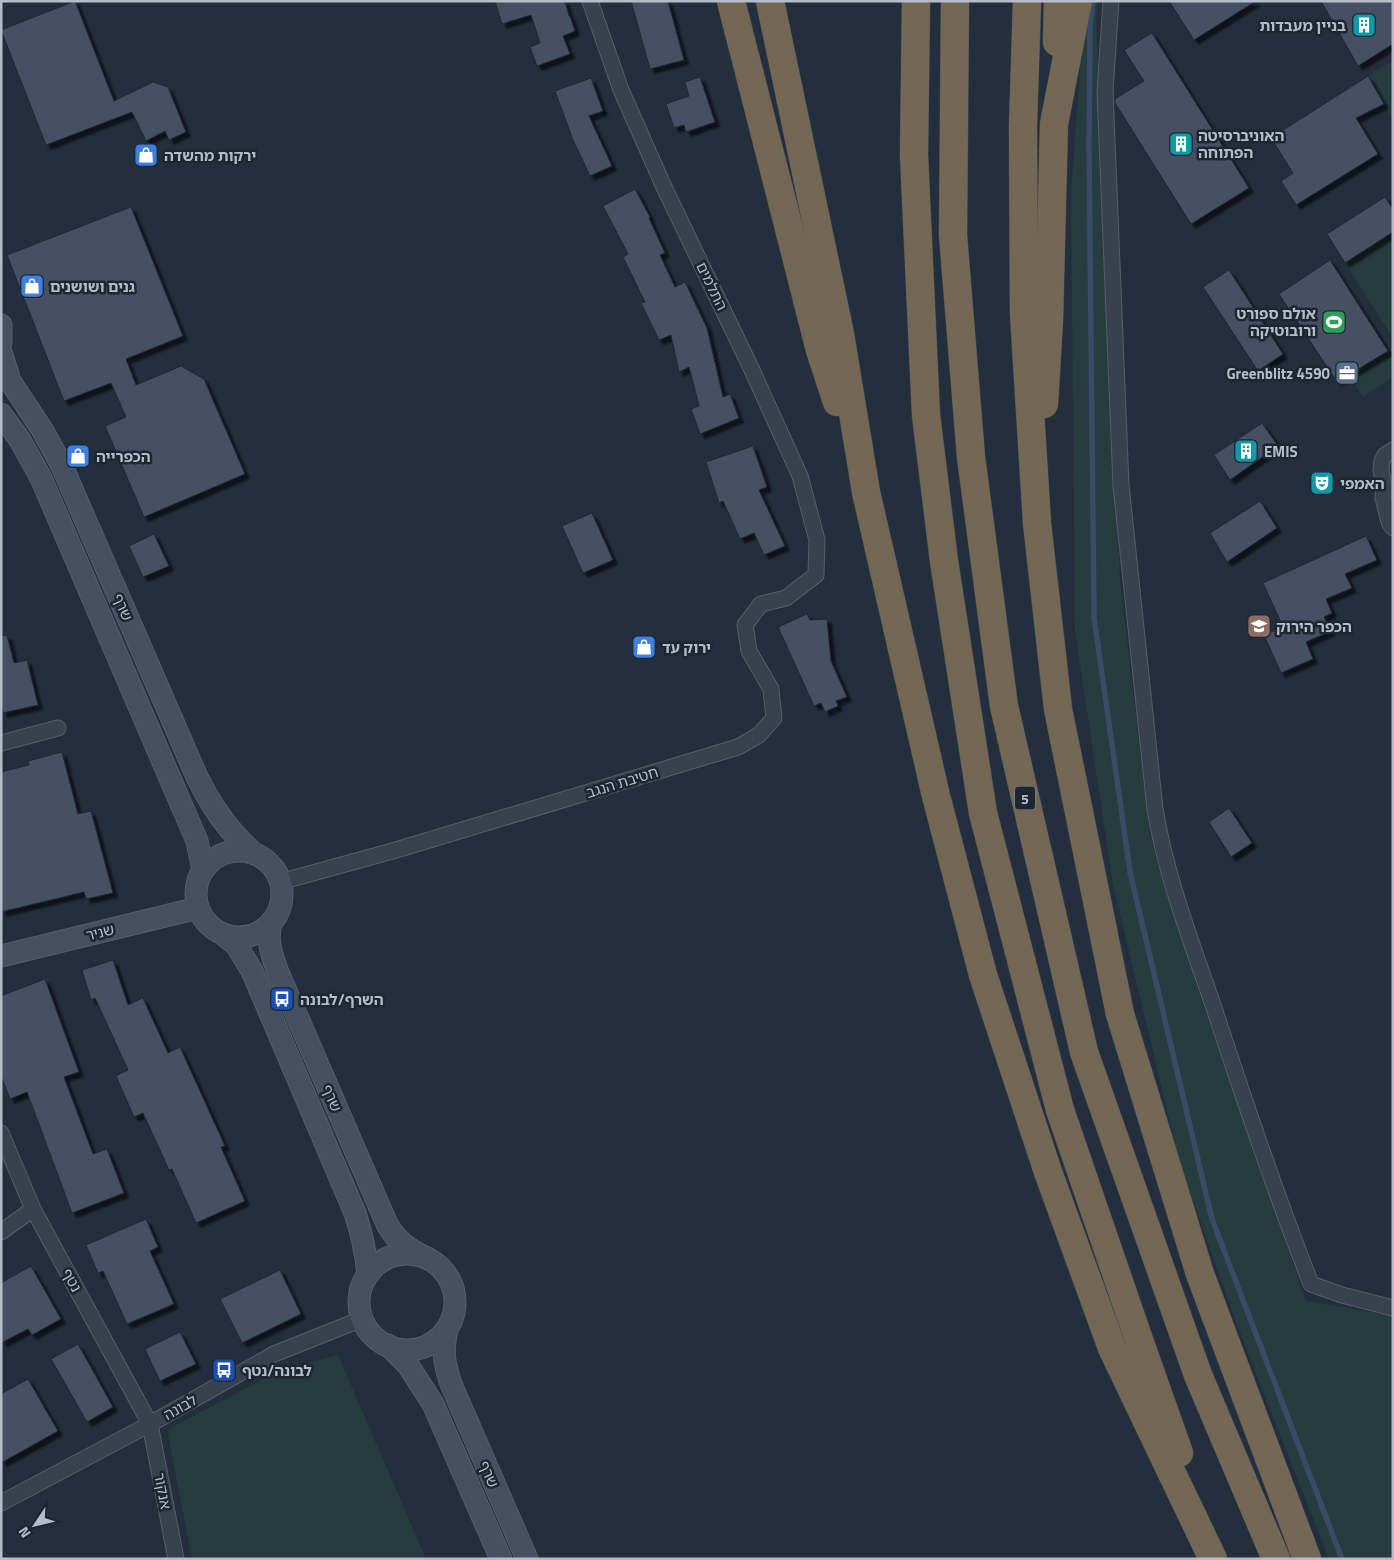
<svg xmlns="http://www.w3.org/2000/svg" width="1394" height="1560" font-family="'Titillium Web','Noto Sans Hebrew',sans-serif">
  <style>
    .green { fill: #263c3f }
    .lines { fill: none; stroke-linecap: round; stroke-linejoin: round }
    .stream { stroke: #394c67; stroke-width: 5.5 }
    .building { fill: #455162; stroke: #1f2835; filter: url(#shadow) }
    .street-casing { stroke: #565f6c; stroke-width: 17 }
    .secondary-casing { stroke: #565f6c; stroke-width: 23 }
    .highway-casing { stroke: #434c59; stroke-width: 29 }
    .street { stroke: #38414e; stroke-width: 15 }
    .secondary { stroke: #465061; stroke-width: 21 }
    .highway { stroke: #746855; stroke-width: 28 }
    .labels { text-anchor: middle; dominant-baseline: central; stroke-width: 5; stroke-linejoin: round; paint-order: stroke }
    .shield { fill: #1d2633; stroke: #878f9c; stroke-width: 1 }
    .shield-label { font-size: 14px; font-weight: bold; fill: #b4bcc9 }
    .poi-label { font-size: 15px; font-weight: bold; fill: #b4bcc9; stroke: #1d2633; text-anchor: start }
    .street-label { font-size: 15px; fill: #b4bcc9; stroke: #1d2633 }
  </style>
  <defs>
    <filter id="shadow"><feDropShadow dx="4.5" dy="4.5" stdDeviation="1" flood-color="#0009"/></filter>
  </defs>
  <rect width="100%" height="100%" fill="#242f3e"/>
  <g class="green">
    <path d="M 1085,1 L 1098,1 L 1096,19 L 1120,579 L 1150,836 L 1202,1002 L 1306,1301 L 1393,1316 L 1393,1559 L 1329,1559 L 1235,1320 L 1179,1160 L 1113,885 L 1075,631 L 1071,193 Z"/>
    <path d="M 1393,60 L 1393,120 L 1368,76 Z"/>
    <path d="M 1393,232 L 1393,338 L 1345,263 Z"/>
    <path d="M 1388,351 L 1393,358 L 1393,377 L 1363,397 L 1349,375 Z"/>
    <path d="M 338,1355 L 426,1559 L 192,1559 L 167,1430 L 279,1371 Z"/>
  </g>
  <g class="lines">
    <path class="stream" d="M 1093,1 L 1090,26 L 1089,146 L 1094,617 L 1130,872 L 1212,1219 L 1342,1559"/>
  </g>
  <g class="building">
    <path d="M 75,1 L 114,101 L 153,82 L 168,87 L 186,132 L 169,140 L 165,131 L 146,141 L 132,112 L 46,145 L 1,30 Z"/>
    <path d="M 495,1 L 565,1 L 569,16 L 570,16 L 575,31 L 563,36 L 570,54 L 537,66 L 530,47 L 540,43 L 531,15 L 502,24 Z"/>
    <path d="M 631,1 L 668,1 L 684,60 L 650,69 Z"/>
    <path d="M 1169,1 L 1256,1 L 1194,40 Z"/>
    <path d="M 1321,1 L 1393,1 L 1393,44 L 1358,66 Z"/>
    <path d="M 1152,33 L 1249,188 L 1191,224 L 1115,103 L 1115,99 L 1144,81 L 1124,50 Z"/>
    <path d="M 1368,76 L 1384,104 L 1356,118 L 1378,154 L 1296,205 L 1281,181 L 1293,173 L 1271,138 Z"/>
    <path d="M 700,77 L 715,122 L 686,132 L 684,125 L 674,128 L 666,104 L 689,96 L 685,82 Z"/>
    <path d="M 591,78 L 603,111 L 589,116 L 612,166 L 590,176 L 573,140 L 555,91 Z"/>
    <path d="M 635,189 L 650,217 L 649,218 L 665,253 L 660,255 L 675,287 L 685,282 L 707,328 L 723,397 L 730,394 L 739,418 L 700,434 L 691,409 L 699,406 L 689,367 L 679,372 L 671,335 L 659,340 L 641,303 L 645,302 L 623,257 L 628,254 L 603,206 Z"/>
    <path d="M 1385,197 L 1393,209 L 1393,232 L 1345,263 L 1327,234 Z"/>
    <path d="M 131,207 L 183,336 L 126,359 L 136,385 L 181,366 L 204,379 L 245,474 L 144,517 L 105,426 L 126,417 L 111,383 L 64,401 L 7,255 Z"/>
    <path d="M 1330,260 L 1388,351 L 1337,382 L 1279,294 Z"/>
    <path d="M 1229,270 L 1283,354 L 1258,371 L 1203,287 Z"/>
    <path d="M 1262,423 L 1278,446 L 1230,480 L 1214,455 Z"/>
    <path d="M 753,446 L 767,487 L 759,490 L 785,546 L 764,555 L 754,533 L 740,539 L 723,501 L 719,503 L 706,462 Z"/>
    <path d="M 1260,501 L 1277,528 L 1227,562 L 1210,533 Z"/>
    <path d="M 592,513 L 613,560 L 583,573 L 562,526 Z"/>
    <path d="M 154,534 L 169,566 L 143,577 L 129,546 Z"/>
    <path d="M 1366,536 L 1377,560 L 1345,574 L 1352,588 L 1326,599 L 1332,613 L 1324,617 L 1331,631 L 1306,642 L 1313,659 L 1281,673 L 1264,635 L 1283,627 L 1263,583 Z"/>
    <path d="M 807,614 L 810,620 L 827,619 L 831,661 L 847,697 L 836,701 L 838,706 L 825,712 L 821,703 L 814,706 L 778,627 Z"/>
    <path d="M 7,635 L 14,663 L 27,660 L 38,705 L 3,713 L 1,705 L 1,636 Z"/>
    <path d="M 62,752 L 78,814 L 91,811 L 113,893 L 86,899 L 84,892 L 1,912 L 1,772 L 29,765 L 28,761 Z"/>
    <path d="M 1229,808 L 1252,843 L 1231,857 L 1209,822 Z"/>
    <path d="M 113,960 L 128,1005 L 143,998 L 168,1053 L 180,1047 L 225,1146 L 221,1147 L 245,1201 L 196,1223 L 172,1169 L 169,1170 L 143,1113 L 134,1117 L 116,1076 L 128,1070 L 95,998 L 91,1000 L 82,970 Z"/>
    <path d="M 45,979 L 79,1072 L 64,1077 L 93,1154 L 107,1149 L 124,1193 L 72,1213 L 27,1092 L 10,1099 L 1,1076 L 1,996 Z"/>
    <path d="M 146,1219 L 158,1247 L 150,1251 L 174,1304 L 127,1324 L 103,1271 L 98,1273 L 86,1245 Z"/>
    <path d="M 31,1266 L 61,1319 L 32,1335 L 28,1329 L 1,1343 L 1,1283 Z"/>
    <path d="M 280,1270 L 301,1314 L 242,1343 L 220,1299 Z"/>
    <path d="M 180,1332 L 196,1364 L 160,1381 L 145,1349 Z"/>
    <path d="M 78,1344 L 113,1407 L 87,1422 L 51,1359 Z"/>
    <path d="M 28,1379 L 58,1431 L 1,1463 L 1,1394 Z"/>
  </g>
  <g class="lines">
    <g class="street-casing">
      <g id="street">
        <path d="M 1111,1 L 1105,92 L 1121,485 L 1155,809 C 1166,876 1191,941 1213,1005 C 1244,1099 1275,1192 1311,1284 L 1342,1295 L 1393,1308"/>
        <path d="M 1393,450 L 1385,455 L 1382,461 L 1381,470 L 1384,486 L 1383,498 L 1389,522 L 1393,528"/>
        <path d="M 1,743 L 58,728"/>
        <path d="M 280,882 L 396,850 L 738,747 L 759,735 L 774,718 L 771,689 L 749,651 L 745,625 L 761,604 L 786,598 L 816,575 L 817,540 L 800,476 L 751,368 L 664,187 L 621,90 L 590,1"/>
        <path d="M 1,1133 L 33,1209 L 150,1424 L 176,1559"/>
        <path d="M 1,1232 L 33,1209"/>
        <path d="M 1,1503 L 150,1424 L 274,1354 L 362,1319"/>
      </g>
    </g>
    <g class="secondary-casing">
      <g id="secondary">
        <path d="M 1,325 L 1,342"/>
        <path d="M 1,352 L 10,381 L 43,431 L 62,466 L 197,777 C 212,807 229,833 255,854"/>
        <path d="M 1,414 L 20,440 L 41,478 L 197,841 L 203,870"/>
        <circle cx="239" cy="894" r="43"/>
        <path d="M 272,921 C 266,938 271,953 277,970 L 387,1224 C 396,1241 409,1249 426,1258"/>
        <path d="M 224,935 L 237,946 L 252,971 L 355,1213 C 362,1234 366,1253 368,1275"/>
        <path d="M 1,956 L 198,908"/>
        <circle cx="407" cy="1302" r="48"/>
        <path d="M 447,1330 C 442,1353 444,1362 451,1384 L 527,1559"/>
        <path d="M 388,1345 L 408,1365 L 433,1404 L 501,1559"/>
      </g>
    </g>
    <g class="highway-casing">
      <g id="highway">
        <path d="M 731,1 L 820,350 L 837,402"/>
        <path d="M 770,1 L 840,334 L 866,492 L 936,796 L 983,975 L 1048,1172 L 1112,1348 L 1213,1559"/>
        <path d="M 916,1 L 914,155 L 926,415 L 944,561 L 983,813 L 1060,1110 L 1138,1337 L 1179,1453"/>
        <path d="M 955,1 L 953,235 L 971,457 L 1004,706 L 1084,1052 L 1198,1375 L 1276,1559"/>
        <path d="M 1027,1 L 1023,126 L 1024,314 L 1037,523 L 1058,709 L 1120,1014 L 1200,1274 L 1307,1559"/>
        <path d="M 1057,42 L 1058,1"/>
        <path d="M 1044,404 L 1049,321 L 1054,124 L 1078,1"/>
      </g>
    </g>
    <use href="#street" class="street"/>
    <use href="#secondary" class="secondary"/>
    <use href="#highway" class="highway"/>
  </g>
  <defs>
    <g id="building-square" transform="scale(1.25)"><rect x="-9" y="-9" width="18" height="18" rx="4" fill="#0f9aa8" stroke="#1d2633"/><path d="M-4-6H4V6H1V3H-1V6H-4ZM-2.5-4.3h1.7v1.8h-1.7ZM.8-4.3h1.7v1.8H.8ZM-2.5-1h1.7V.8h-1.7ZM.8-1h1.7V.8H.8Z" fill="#fff"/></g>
    <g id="shop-square" transform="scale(1.25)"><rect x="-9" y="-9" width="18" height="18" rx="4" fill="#3f7fe0" stroke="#1d2633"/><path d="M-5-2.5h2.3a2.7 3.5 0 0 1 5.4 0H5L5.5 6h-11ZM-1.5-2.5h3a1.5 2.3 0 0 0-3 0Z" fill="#fff"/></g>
    <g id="stadium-square" transform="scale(1.25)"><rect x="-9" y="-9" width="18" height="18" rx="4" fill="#2e9e5b" stroke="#1d2633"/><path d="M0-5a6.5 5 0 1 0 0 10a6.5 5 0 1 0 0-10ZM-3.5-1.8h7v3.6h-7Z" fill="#fff"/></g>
    <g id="office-square" transform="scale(1.25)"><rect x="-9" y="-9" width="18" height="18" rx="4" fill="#5c6f8a" stroke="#1d2633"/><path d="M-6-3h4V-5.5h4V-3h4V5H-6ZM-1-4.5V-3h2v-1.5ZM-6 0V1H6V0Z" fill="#fff"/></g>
    <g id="theatre-square" transform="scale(1.25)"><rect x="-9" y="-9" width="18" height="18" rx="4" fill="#0f9aa8" stroke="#1d2633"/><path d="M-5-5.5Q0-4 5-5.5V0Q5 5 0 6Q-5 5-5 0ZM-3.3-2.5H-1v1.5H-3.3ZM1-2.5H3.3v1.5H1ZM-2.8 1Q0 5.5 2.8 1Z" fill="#fff"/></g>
    <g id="school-square" transform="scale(1.25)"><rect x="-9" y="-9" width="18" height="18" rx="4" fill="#8d6e63" stroke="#1d2633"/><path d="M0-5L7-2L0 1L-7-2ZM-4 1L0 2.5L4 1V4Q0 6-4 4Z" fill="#fff"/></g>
    <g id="bus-square" transform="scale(1.25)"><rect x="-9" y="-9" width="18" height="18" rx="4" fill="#1a4fb4" stroke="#1d2633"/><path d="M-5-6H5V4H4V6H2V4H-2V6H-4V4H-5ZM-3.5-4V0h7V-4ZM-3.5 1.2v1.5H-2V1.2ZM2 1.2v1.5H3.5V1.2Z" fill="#fff"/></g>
  </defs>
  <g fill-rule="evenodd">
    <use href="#building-square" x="1364" y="25"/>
    <use href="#building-square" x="1181" y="144"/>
    <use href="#shop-square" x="146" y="155"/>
    <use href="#shop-square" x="32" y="286"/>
    <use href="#stadium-square" x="1334" y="322"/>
    <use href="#office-square" x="1347" y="373"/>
    <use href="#building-square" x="1246" y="451"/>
    <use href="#shop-square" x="78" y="456"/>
    <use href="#theatre-square" x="1322" y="483"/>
    <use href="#school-square" x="1259" y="626"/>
    <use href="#shop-square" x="644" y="647"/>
    <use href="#bus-square" x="282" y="999"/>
    <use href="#bus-square" x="224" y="1370"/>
  </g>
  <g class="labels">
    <rect class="shield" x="1015" y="786.5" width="20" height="23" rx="4"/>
    <g class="shield-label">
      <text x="1025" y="798">5</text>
    </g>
    <g class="poi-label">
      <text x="1346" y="25" text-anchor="end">בניין מעבדות</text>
      <text x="1198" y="135">האוניברסיטה<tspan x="1198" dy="17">הפתוחה</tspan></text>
      <text x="164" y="155">ירקות מהשדה</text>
      <text x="50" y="286">גנים ושושנים</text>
      <text x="1316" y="313" text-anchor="end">אולם ספורט<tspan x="1316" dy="17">ורובוטיקה</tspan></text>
      <text x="1330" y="373" text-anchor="end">Greenblitz 4590</text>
      <text x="1264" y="451">EMIS</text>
      <text x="96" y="456">הכפרייה</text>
      <text x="1340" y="483">האמפי</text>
      <text x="1276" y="626">הכפר הירוק</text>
      <text x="662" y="647">ירוק עד</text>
      <text x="300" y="999">השרף/לבונה</text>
      <text x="242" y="1370">לבונה/נטף</text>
    </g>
    <g class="street-label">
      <text transform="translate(712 286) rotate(64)">התלמים</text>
      <text transform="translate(123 607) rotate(67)">שרף</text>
      <text transform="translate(622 782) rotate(-17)">חטיבת הנגב</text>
      <text transform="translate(100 932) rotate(-14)">שניר</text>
      <text transform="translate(332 1098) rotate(67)">שרף</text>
      <text transform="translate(72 1280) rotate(61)">נטף</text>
      <text transform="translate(180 1407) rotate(-29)">לבונה</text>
      <text transform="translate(489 1474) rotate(66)">שרף</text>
      <text transform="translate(163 1491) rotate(79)">אנקור</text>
    </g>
  </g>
  <rect width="1394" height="1560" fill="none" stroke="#b4bcc9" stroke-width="5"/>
  <g transform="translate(35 1525) rotate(235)" stroke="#1d2633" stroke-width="4" paint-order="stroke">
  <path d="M0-4L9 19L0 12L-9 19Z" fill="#b4bcc9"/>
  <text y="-8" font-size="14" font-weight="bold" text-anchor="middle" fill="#b4bcc9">N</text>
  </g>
</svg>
